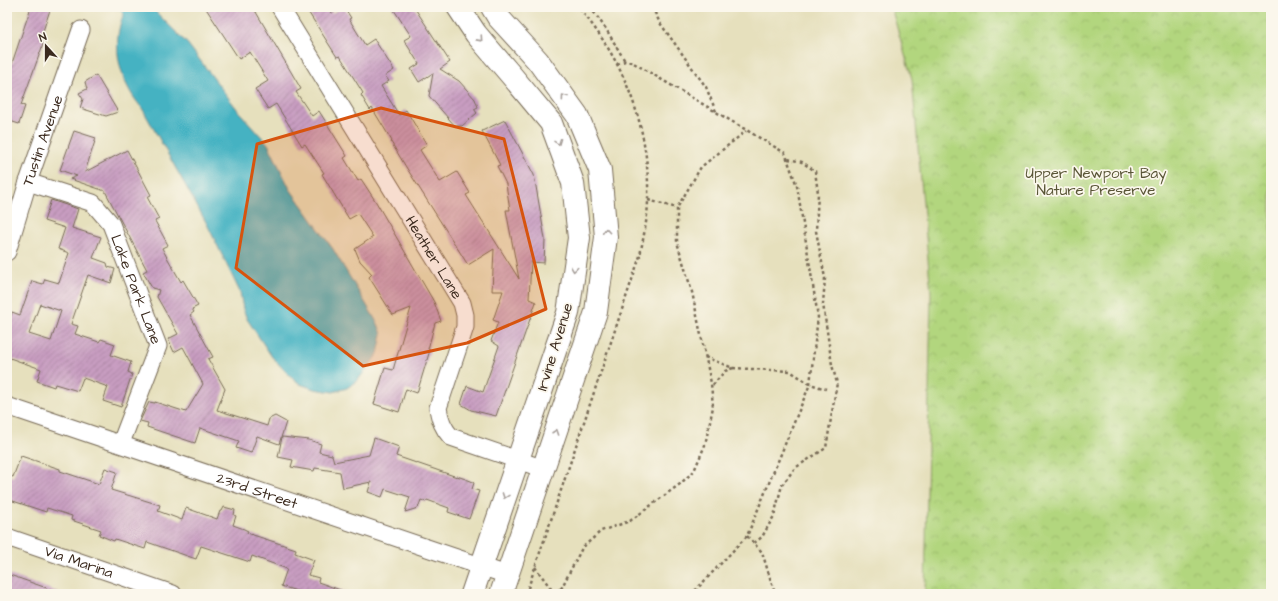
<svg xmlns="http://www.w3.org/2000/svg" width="1278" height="601" font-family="'Architects Daughter',sans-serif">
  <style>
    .park { fill: url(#park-crowns); stroke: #76804e }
    .water { fill: #45b2c2; stroke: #406e70 }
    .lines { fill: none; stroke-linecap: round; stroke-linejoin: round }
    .stream { stroke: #45b2c2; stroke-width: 4.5 }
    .building { fill: url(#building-hatch); fill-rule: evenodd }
    .street-casing { stroke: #776a56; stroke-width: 19 }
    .secondary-casing { stroke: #776a56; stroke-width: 24 }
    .path { stroke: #776a56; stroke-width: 2.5; stroke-dasharray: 3 3; stroke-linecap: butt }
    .street { stroke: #fff; stroke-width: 17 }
    .secondary { stroke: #fff; stroke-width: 22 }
    .oneway { stroke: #a79f9a }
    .marked { fill: #d7540e; fill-opacity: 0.2; stroke: #d7540e; stroke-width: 3; stroke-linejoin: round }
    .labels { text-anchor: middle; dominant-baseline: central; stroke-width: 3.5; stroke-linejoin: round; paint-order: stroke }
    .street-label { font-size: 15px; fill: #3b2a1e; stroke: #fbf7ec }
    .park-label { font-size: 15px; fill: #595536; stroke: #fbf7ec }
  </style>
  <defs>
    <pattern id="park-crowns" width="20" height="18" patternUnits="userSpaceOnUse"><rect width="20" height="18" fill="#b2d67e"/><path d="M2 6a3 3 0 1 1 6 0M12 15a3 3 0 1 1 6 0" fill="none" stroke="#9ab86c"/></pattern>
    <pattern id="building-hatch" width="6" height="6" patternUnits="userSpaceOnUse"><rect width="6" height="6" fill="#c89dc1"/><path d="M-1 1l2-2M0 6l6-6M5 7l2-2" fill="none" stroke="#a4809c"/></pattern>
  </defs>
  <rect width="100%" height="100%" fill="#fbf7ec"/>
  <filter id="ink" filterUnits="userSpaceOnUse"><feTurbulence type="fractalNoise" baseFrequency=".025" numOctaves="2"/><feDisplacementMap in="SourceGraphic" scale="8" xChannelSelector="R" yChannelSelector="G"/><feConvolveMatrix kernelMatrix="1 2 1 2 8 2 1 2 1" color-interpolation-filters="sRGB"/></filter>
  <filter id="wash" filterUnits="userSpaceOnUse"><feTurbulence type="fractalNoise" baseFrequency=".012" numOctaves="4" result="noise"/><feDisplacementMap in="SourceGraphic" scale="16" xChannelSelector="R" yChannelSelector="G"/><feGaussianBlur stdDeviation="0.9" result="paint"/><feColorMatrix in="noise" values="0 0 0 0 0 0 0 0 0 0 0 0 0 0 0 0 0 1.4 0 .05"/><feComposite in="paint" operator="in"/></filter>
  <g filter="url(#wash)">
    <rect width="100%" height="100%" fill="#e6e0bd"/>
    <path class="park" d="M 891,7 L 1271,7 L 1271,594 L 925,594 L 931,293 L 912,79 Z"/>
    <path class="water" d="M 127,7 L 150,7 L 153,9 L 187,43 L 240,113 L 268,144 L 290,189 L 333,249 L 378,324 L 382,334 L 378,354 L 358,380 L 347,388 L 333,392 L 314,389 L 300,384 L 288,374 L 272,357 L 247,319 L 243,309 L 240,292 L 207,224 L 142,108 C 118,81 109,40 127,7 Z"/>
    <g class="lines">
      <path class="stream" d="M 119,7 L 125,11"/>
    </g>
    <g id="blocks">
      <g class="building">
        <path d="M 31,7 L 51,7 L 41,37 L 45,39 L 21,105 L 25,106 L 19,124 L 7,120 L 7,78 Z"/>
        <path d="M 205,7 L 253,7 L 301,89 L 296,92 L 312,116 L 319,111 L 347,156 L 344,158 L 358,181 L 361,179 L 376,202 L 434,302 L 441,321 L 435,323 L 428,349 L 430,350 L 417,393 L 406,389 L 399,412 L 374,404 L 385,368 L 393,370 L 411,308 L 393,315 L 369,277 L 372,274 L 360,261 L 355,249 L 373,237 L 358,214 L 349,219 L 322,174 L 324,173 L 305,144 L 302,146 L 276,104 L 268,109 L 255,89 L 268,81 L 250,52 L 239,59 Z"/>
        <path d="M 305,7 L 329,7 L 332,13 L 344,7 L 351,18 L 349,19 L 365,45 L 374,39 L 394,70 L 385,76 L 389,81 L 381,86 L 399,115 L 406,110 L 427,145 L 420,150 L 440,182 L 457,172 L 470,193 L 466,195 L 519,279 L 506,210 L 510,210 L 506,184 L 497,166 L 500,165 L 482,131 L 505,120 L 534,175 L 545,239 L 544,263 L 531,262 L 529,299 L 536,302 L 496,416 L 471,410 L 461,404 L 467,386 L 483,392 L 499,346 L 491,341 L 498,322 L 493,320 L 503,291 L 492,291 L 494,249 L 468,265 L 406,167 L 391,142 L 392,141 L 372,108 L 370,110 L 361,95 L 363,93 L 340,56 L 337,57 Z"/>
        <path d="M 392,7 L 414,7 L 450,62 L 440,69 L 459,81 L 475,99 L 478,107 L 474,109 L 477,113 L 462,126 L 455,126 L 429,96 L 433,73 L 419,82 L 411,69 L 419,64 L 404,40 L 411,36 Z"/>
        <path d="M 96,75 L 118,112 L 106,116 L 80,108 L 83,99 L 79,93 L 87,89 L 85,82 Z"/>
        <path d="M 74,131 L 96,138 L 85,172 L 127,150 L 151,195 L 147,197 L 159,219 L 155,221 L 168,245 L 162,248 L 164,252 L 181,282 L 183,280 L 198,306 L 192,309 L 194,312 L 190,315 L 213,357 L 208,359 L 225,389 L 217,410 L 267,426 L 269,419 L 275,416 L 286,422 L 279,444 L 257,436 L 251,453 L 236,448 L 239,441 L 200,428 L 195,443 L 147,427 L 148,423 L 140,421 L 149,402 L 155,403 L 155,402 L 186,412 L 203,384 L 183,347 L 174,352 L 168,339 L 178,334 L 157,297 L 159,290 L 152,288 L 143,272 L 147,270 L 105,191 L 70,179 L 77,176 L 60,170 Z"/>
        <path d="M 51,200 L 78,209 L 72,228 L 101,237 L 93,258 L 107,263 L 108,267 L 115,269 L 111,283 L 88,275 L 71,324 L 78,326 L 75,334 L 99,342 L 101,339 L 115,344 L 111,355 L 131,362 L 128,372 L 132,374 L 121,407 L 103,401 L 108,387 L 83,378 L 78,391 L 55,384 L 54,387 L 37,381 L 41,369 L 7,357 L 7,327 L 12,312 L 20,315 L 32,281 L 43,284 L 45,279 L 59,283 L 69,253 L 58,249 L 65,228 L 44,221 ZM 40,304 L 61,311 L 51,341 L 29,334 Z"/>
        <path d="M 282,437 L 309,440 L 321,444 L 319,452 L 332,455 L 334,462 L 369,455 L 374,438 L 399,447 L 396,456 L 457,477 L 457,476 L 471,481 L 474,483 L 472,489 L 479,491 L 469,519 L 448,512 L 449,508 L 427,500 L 426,502 L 421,500 L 418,508 L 405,512 L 410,497 L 385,489 L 382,497 L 368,492 L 371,482 L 343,488 L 340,472 L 315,468 L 314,471 L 291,467 L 293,460 L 278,457 Z"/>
        <path d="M 21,456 L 60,469 L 60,471 L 99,484 L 105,468 L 117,472 L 111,490 L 160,505 L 158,511 L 182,520 L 186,508 L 217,519 L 220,511 L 222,511 L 224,507 L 235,510 L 234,515 L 236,516 L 233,525 L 244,529 L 248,531 L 247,533 L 296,549 L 295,553 L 314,560 L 308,575 L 319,578 L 318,582 L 346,592 L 345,594 L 306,594 L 281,586 L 287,569 L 252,556 L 250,562 L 201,546 L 196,559 L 147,542 L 145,549 L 115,539 L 114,541 L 99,535 L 101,530 L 71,520 L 72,516 L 47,508 L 46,512 L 7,499 L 7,475 L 13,477 Z"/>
        <path d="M 7,574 L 58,592 L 57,594 L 7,594 Z"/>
      </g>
    </g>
  </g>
  <g filter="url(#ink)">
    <use href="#blocks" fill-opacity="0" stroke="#776a56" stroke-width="1"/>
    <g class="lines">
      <g class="street-casing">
        <g id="street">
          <path id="s1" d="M 280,7 L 462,303 L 465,315 L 465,327 L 438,408 C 440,420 443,428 451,437 L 544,469"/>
          <path id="s2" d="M 28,182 L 93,203 L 111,224 L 158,346 L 121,443"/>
          <path id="s3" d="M 7,252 L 28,182 L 81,30"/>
          <path id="s4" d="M 7,406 L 507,575"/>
          <path id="s5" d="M 7,537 L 173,594"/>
        </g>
      </g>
      <g class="secondary-casing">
        <g id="secondary">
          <path d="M 458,7 L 476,34 L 511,75 L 551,123 L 573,183 L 579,238 L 568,313 L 472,594"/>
          <path d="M 492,7 L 498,17 L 538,61 L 577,115 L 600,170 L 606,237 L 596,312 L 501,594"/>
        </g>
      </g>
      <g class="path">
        <path d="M 590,7 L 606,29 L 625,61"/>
        <path d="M 652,7 L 660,23 L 706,87 L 717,114"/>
        <path d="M 617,64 L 625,61 L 632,62 L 785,153 L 797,186 L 818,317 L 810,384 L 747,536 L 692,594"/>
        <path d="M 648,200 L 677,208"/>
        <path d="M 705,357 L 733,368 L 725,371 L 711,387"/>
        <path d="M 733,368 L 790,371 L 810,384 L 826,389"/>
        <path d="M 747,536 L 762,552 L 775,594"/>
        <path d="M 754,543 L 762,537 L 774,516 L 782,485 L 795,468 L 826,448 L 837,383 L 832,365 L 823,304 L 825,278 L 816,231 L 818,193 L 815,171 L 802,162 L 788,159"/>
        <path d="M 535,567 L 555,594"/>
        <path d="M 561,589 L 582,548 L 601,531 L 630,521 L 680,484 L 694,471 L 705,445 L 713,407 L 711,383 L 692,292 L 677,242 L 677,208 L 701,167 L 746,131"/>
        <path d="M 553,591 L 561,589 L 571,594"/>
        <path d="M 526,594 L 640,256 C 643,238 648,218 648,199 C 650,128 625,61 578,7"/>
      </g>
      <use href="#street" class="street"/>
      <use href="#secondary" class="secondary"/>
    </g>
    <defs><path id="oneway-chevron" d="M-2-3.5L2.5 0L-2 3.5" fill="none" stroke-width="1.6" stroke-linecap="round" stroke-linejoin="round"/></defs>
    <g class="oneway">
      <use href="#oneway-chevron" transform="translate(480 39) rotate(48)"/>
      <use href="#oneway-chevron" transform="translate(564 97) rotate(-126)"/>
      <use href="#oneway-chevron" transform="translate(558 142) rotate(69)"/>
      <use href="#oneway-chevron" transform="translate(606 231) rotate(-94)"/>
      <use href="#oneway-chevron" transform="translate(574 269) rotate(98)"/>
      <use href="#oneway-chevron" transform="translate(556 432) rotate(-71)"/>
      <use href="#oneway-chevron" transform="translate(505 496) rotate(110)"/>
    </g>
  </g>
  <path class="marked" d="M 381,108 L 504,139 L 546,309 L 467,343 L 363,366 L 236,268 L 257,144 Z"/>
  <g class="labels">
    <g class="street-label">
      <text stroke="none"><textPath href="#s3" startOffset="117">Tustin Avenue</textPath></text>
      <text stroke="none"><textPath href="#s1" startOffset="294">Heather Lane</textPath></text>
      <text stroke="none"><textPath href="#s2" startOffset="166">Lake Park Lane</textPath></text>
      <text transform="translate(555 347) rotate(-73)">Irvine Avenue</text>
      <text stroke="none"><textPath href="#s4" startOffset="264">23rd Street</textPath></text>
      <text stroke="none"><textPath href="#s5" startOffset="76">Via Marina</textPath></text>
    </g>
    <g class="park-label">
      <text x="1096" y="173">Upper Newport Bay<tspan x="1096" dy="17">Nature Preserve</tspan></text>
    </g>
  </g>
  <rect width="1278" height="601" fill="none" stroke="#fbf7ec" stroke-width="24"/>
  <g transform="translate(46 46) rotate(339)" stroke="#fbf7ec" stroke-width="3" paint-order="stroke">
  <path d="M0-3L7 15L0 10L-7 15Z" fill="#3b2a1e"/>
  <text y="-6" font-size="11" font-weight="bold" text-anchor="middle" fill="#3b2a1e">N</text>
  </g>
</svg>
